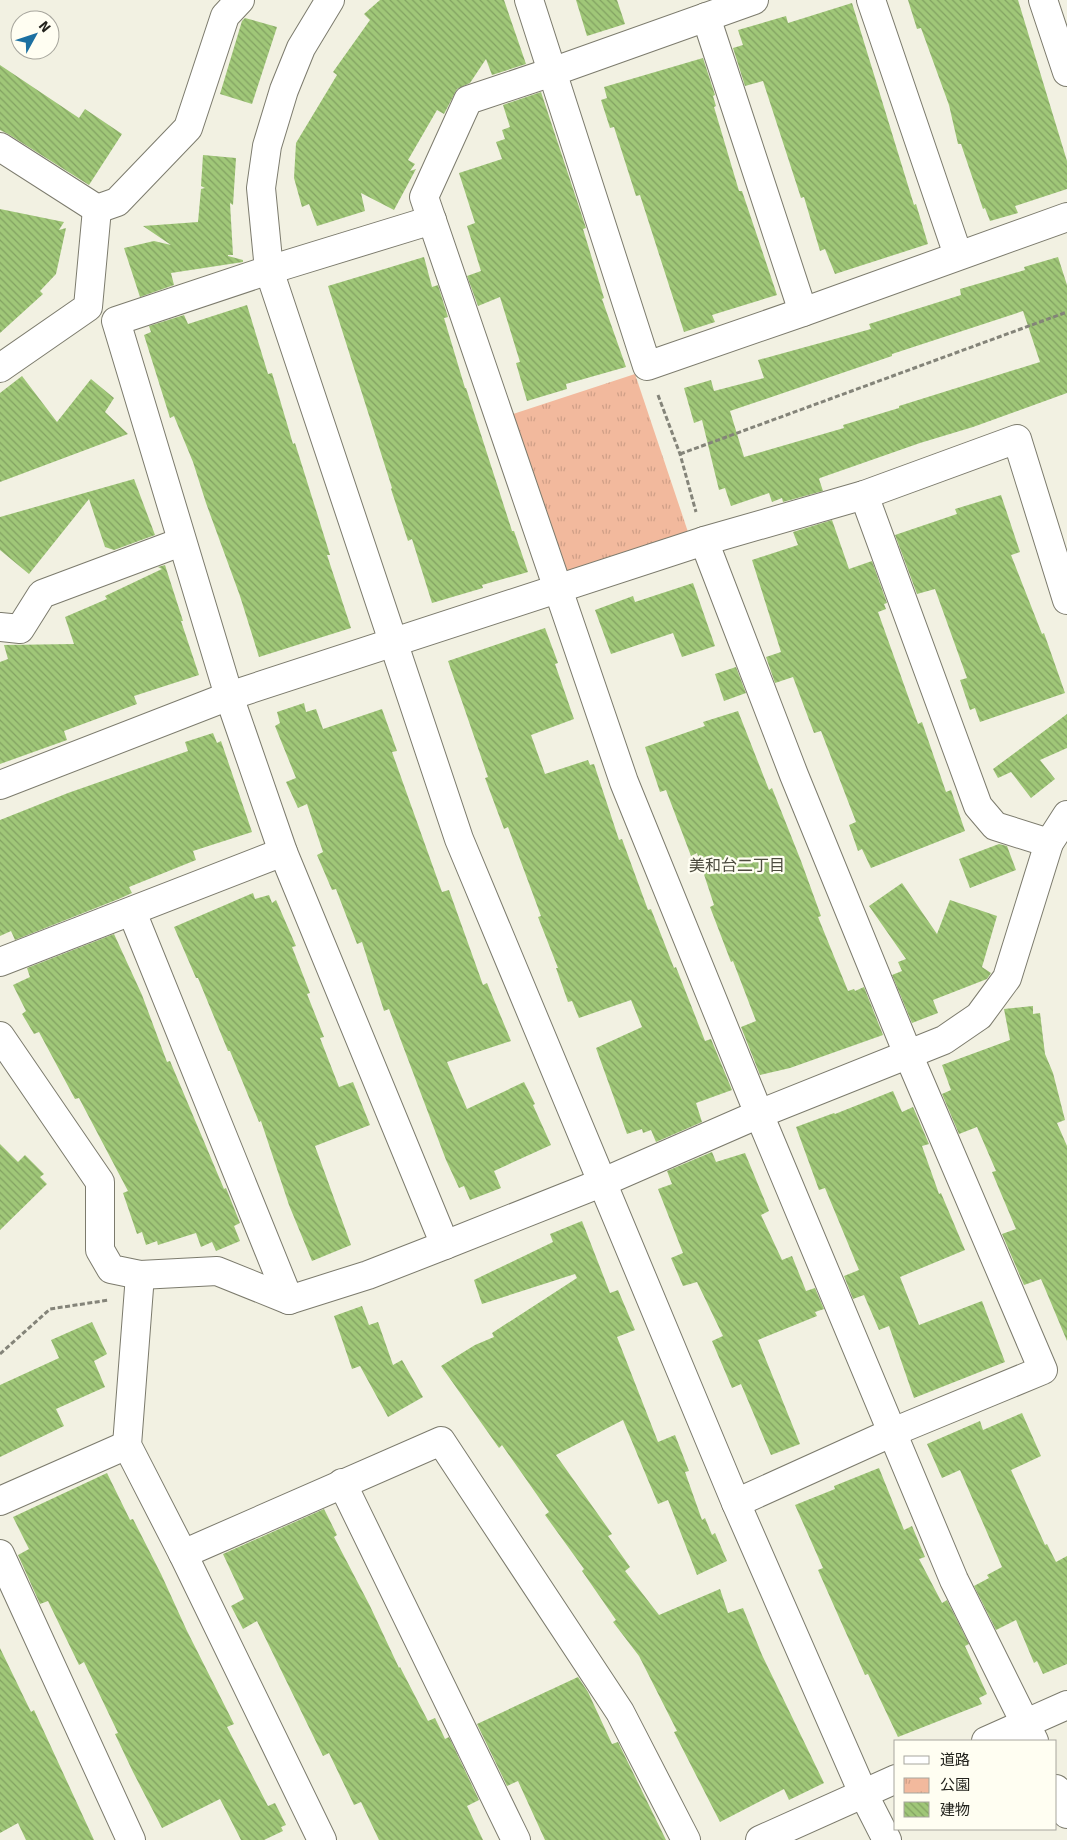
<svg xmlns="http://www.w3.org/2000/svg" width="1067" height="1840" font-family="Signika,'Noto Sans JP',sans-serif">
  <style>
    .park { fill: url(#park-tufts) }
    .building { fill: url(#building-back-hatch); fill-rule: evenodd }
    .lines { fill: none; stroke-linecap: round; stroke-linejoin: round }
    .minor-casing { stroke: #7c7b6d; stroke-width: 30 }
    .tertiary-casing { stroke: #7c7b6d; stroke-width: 30 }
    .path { stroke: #848479; stroke-width: 3; stroke-dasharray: 5 2.5; stroke-linecap: butt }
    .minor { stroke: #fff; stroke-width: 28 }
    .tertiary { stroke: #fff; stroke-width: 28 }
    .labels { text-anchor: middle; dominant-baseline: central; stroke-width: 4.5; stroke-linejoin: round; paint-order: stroke }
    .neighbourhood-label { font-size: 16px; fill: #4d4c3f; stroke: #fffef2 }
  </style>
  <defs>
    <pattern id="park-tufts" width="24" height="20" patternUnits="userSpaceOnUse" patternTransform="scale(1.25)"><rect width="24" height="20" fill="#f2b99d"/><path d="M3 7l-1-3M5 7V3M7 7l1-3M15 17l-1-3M17 17v-4M19 17l1-3" fill="none" stroke="#cf9f87"/></pattern>
    <pattern id="building-back-hatch" width="6" height="6" patternUnits="userSpaceOnUse" patternTransform="scale(1.25)"><rect width="6" height="6" fill="#a0c778"/><path d="M-1 5l2 2M0 0l6 6M5-1l2 2" fill="none" stroke="#82a162"/></pattern>
  </defs>
  <rect width="100%" height="100%" fill="#f2f1e2"/>
  <path class="park" d="M 635,374 L 688,532 L 562,573 L 510,415 Z"/>
  <g class="building">
    <path d="M 380,0 L 504,0 L 526,64 L 492,75 L 486,59 L 470,83 L 457,89 L 444,114 L 437,110 L 408,160 L 415,164 L 410,171 L 416,169 L 394,210 L 361,193 L 365,211 L 317,226 L 309,204 L 302,207 L 294,178 L 296,143 L 337,75 L 333,72 L 370,20 L 364,14 Z"/>
    <path d="M 576,0 L 617,0 L 625,24 L 587,36 Z"/>
    <path d="M 908,0 L 1018,0 L 1067,161 L 1067,189 L 1015,206 L 1018,213 L 990,221 L 985,208 L 983,209 L 961,144 L 958,144 L 949,105 L 921,28 L 917,29 Z"/>
    <path d="M 852,3 L 914,205 L 916,204 L 928,244 L 835,274 L 825,249 L 820,251 L 804,197 L 801,198 L 763,81 L 745,86 L 733,48 L 743,45 L 738,30 L 786,16 L 788,23 Z"/>
    <path d="M 245,18 L 277,27 L 252,104 L 220,94 L 242,21 Z"/>
    <path d="M 703,58 L 715,95 L 713,96 L 716,106 L 714,107 L 739,191 L 742,191 L 777,295 L 712,315 L 715,322 L 684,332 L 640,195 L 636,196 L 614,127 L 610,128 L 601,100 L 607,98 L 604,87 Z"/>
    <path d="M 0,65 L 79,118 L 85,109 L 122,134 L 89,185 L 8,134 L 0,130 Z"/>
    <path d="M 541,92 L 586,228 L 583,229 L 604,298 L 602,299 L 626,367 L 566,384 L 567,389 L 527,401 L 516,363 L 520,362 L 500,297 L 478,306 L 467,276 L 481,271 L 467,226 L 475,223 L 459,173 L 502,159 L 496,142 L 505,139 L 502,130 L 510,127 L 503,105 Z"/>
    <path d="M 203,155 L 236,158 L 233,205 L 230,203 L 233,255 L 228,255 L 228,256 L 243,260 L 243,262 L 171,273 L 174,285 L 140,297 L 124,248 L 154,241 L 171,245 L 143,226 L 198,222 L 201,189 L 205,188 L 201,186 Z"/>
    <path d="M 0,209 L 64,222 L 59,230 L 66,228 L 56,274 L 40,291 L 43,294 L 0,333 Z"/>
    <path d="M 424,257 L 432,287 L 438,285 L 448,317 L 444,318 L 465,388 L 466,388 L 512,531 L 514,531 L 528,572 L 482,585 L 483,588 L 432,603 L 412,539 L 408,541 L 391,489 L 392,488 L 328,286 Z"/>
    <path d="M 1058,257 L 1067,285 L 1067,393 L 973,427 L 920,443 L 820,478 L 819,479 L 823,491 L 783,502 L 782,498 L 772,502 L 769,493 L 731,506 L 725,488 L 719,490 L 702,420 L 694,423 L 684,388 L 711,380 L 714,391 L 764,378 L 758,360 L 871,329 L 869,324 L 961,295 L 960,289 L 1025,270 L 1024,267 ZM 1023,311 L 1040,362 L 899,406 L 899,408 L 843,425 L 844,428 L 744,457 L 730,411 L 892,356 L 892,354 Z"/>
    <path d="M 247,305 L 268,374 L 272,373 L 293,444 L 295,443 L 330,555 L 327,555 L 351,628 L 259,657 L 240,596 L 206,503 L 193,462 L 174,416 L 170,418 L 144,335 L 151,332 L 149,326 L 184,315 L 188,324 Z"/>
    <path d="M 22,376 L 57,422 L 91,379 L 114,398 L 105,412 L 128,434 L 0,482 L 0,393 Z"/>
    <path d="M 134,479 L 155,535 L 114,550 L 105,547 L 89,499 L 29,574 L 0,550 L 0,517 Z"/>
    <path d="M 1001,495 L 1020,552 L 1011,555 L 1042,634 L 1044,633 L 1065,693 L 980,722 L 975,708 L 970,710 L 960,680 L 967,678 L 935,589 L 917,594 L 895,535 L 957,514 L 955,509 Z"/>
    <path d="M 832,520 L 849,569 L 872,561 L 887,603 L 884,604 L 886,609 L 878,612 L 918,724 L 922,722 L 946,792 L 951,790 L 965,831 L 871,868 L 862,849 L 858,851 L 849,825 L 856,822 L 821,731 L 814,733 L 793,677 L 775,683 L 766,657 L 781,652 L 752,560 L 798,545 L 793,532 Z"/>
    <path d="M 165,565 L 183,621 L 181,621 L 199,675 L 134,696 L 137,704 L 64,731 L 67,740 L 0,764 L 0,662 L 8,659 L 4,645 L 74,644 L 65,617 L 107,599 L 105,596 L 162,569 L 158,567 Z"/>
    <path d="M 693,583 L 715,646 L 682,657 L 673,633 L 611,654 L 595,610 L 633,596 L 635,602 Z"/>
    <path d="M 545,628 L 558,663 L 555,664 L 574,719 L 531,735 L 545,774 L 588,760 L 590,765 L 594,764 L 619,840 L 622,839 L 648,910 L 651,909 L 674,968 L 676,967 L 705,1041 L 711,1039 L 732,1090 L 696,1103 L 702,1122 L 656,1142 L 651,1130 L 643,1133 L 642,1129 L 627,1134 L 596,1048 L 642,1027 L 631,1000 L 579,1018 L 572,1001 L 568,1002 L 556,968 L 558,968 L 538,917 L 541,916 L 508,827 L 504,829 L 485,778 L 488,777 L 448,661 Z"/>
    <path d="M 736,667 L 746,693 L 724,701 L 715,674 Z"/>
    <path d="M 304,703 L 306,712 L 316,709 L 323,729 L 382,709 L 397,751 L 392,752 L 442,892 L 449,890 L 483,985 L 487,983 L 511,1041 L 447,1062 L 467,1109 L 524,1082 L 535,1104 L 533,1105 L 551,1145 L 494,1171 L 501,1188 L 470,1200 L 464,1186 L 459,1188 L 446,1160 L 389,1009 L 384,1011 L 362,942 L 357,944 L 336,889 L 332,890 L 317,855 L 323,852 L 307,804 L 298,808 L 286,782 L 296,778 L 275,726 L 280,723 L 277,712 Z"/>
    <path d="M 738,711 L 769,790 L 772,788 L 801,861 L 821,916 L 818,917 L 848,991 L 854,989 L 855,991 L 864,987 L 883,1035 L 790,1068 L 760,1075 L 741,1027 L 756,1021 L 733,961 L 731,962 L 710,907 L 714,905 L 697,853 L 691,856 L 666,790 L 660,792 L 645,747 L 705,726 L 703,722 Z"/>
    <path d="M 1067,714 L 1067,748 L 1040,760 L 1055,779 L 1031,798 L 1011,772 L 998,778 L 993,769 Z"/>
    <path d="M 213,733 L 217,743 L 221,741 L 252,832 L 193,851 L 196,860 L 129,887 L 132,893 L 121,898 L 15,940 L 11,931 L 0,936 L 0,820 L 68,793 L 188,751 L 185,742 Z"/>
    <path d="M 999,844 L 1007,846 L 1016,870 L 970,888 L 959,859 Z"/>
    <path d="M 902,883 L 937,934 L 950,900 L 997,916 L 982,967 L 991,973 L 987,979 L 933,1000 L 938,1013 L 912,1023 L 892,975 L 902,971 L 898,962 L 906,959 L 869,906 Z"/>
    <path d="M 253,893 L 255,899 L 269,895 L 272,903 L 276,900 L 296,946 L 292,947 L 310,993 L 307,994 L 324,1037 L 320,1038 L 339,1087 L 353,1082 L 370,1125 L 315,1146 L 351,1245 L 312,1261 L 289,1205 L 261,1121 L 259,1122 L 230,1051 L 228,1051 L 198,978 L 196,978 L 174,927 Z"/>
    <path d="M 114,934 L 142,995 L 167,1062 L 170,1061 L 224,1189 L 226,1188 L 240,1223 L 234,1226 L 240,1241 L 216,1251 L 212,1242 L 201,1247 L 196,1233 L 158,1245 L 157,1241 L 146,1245 L 142,1232 L 137,1234 L 123,1193 L 128,1191 L 79,1098 L 75,1099 L 39,1032 L 34,1034 L 22,1014 L 26,1011 L 13,985 L 30,977 L 27,968 Z"/>
    <path d="M 1033,1006 L 1033,1014 L 1040,1013 L 1045,1054 L 1053,1073 L 1065,1120 L 1057,1123 L 1067,1146 L 1067,1341 L 1041,1279 L 1024,1285 L 1002,1234 L 1016,1229 L 992,1172 L 996,1171 L 977,1127 L 959,1134 L 942,1094 L 951,1090 L 942,1065 L 1010,1040 L 1004,1009 Z"/>
    <path d="M 893,1091 L 902,1112 L 913,1107 L 929,1144 L 922,1146 L 939,1194 L 941,1193 L 965,1250 L 900,1277 L 919,1325 L 982,1301 L 1005,1362 L 914,1398 L 889,1326 L 879,1330 L 864,1295 L 853,1299 L 844,1276 L 859,1270 L 825,1188 L 819,1190 L 796,1127 L 834,1113 L 835,1114 Z"/>
    <path d="M 0,1144 L 18,1162 L 25,1155 L 44,1174 L 40,1177 L 47,1184 L 0,1230 Z"/>
    <path d="M 712,1152 L 716,1162 L 745,1153 L 769,1211 L 761,1215 L 782,1260 L 792,1256 L 806,1291 L 815,1288 L 824,1309 L 815,1312 L 817,1316 L 758,1340 L 800,1444 L 771,1455 L 741,1384 L 732,1388 L 712,1341 L 723,1336 L 697,1282 L 683,1286 L 671,1258 L 683,1253 L 658,1189 L 672,1184 L 667,1171 Z"/>
    <path d="M 582,1221 L 610,1293 L 618,1290 L 635,1330 L 617,1337 L 658,1442 L 675,1435 L 689,1471 L 685,1472 L 702,1520 L 705,1518 L 712,1535 L 715,1533 L 727,1561 L 697,1575 L 668,1500 L 658,1504 L 623,1420 L 556,1455 L 612,1534 L 608,1536 L 630,1567 L 625,1571 L 659,1615 L 720,1589 L 728,1613 L 743,1608 L 762,1655 L 824,1783 L 789,1800 L 784,1789 L 720,1822 L 674,1732 L 677,1731 L 639,1656 L 613,1622 L 616,1620 L 582,1571 L 584,1569 L 545,1515 L 549,1512 L 502,1445 L 499,1448 L 441,1366 L 475,1345 L 494,1337 L 492,1333 L 577,1278 L 575,1274 L 482,1304 L 474,1280 L 553,1242 L 550,1234 Z"/>
    <path d="M 362,1306 L 369,1325 L 378,1322 L 393,1365 L 402,1360 L 423,1397 L 388,1417 L 360,1366 L 352,1369 L 334,1316 Z"/>
    <path d="M 92,1322 L 107,1354 L 94,1361 L 105,1387 L 56,1409 L 64,1426 L 0,1457 L 0,1385 L 59,1358 L 51,1340 Z"/>
    <path d="M 1022,1413 L 1041,1456 L 1011,1470 L 1045,1545 L 1047,1544 L 1056,1562 L 1067,1556 L 1067,1664 L 1043,1674 L 1037,1661 L 1034,1663 L 1016,1620 L 996,1630 L 974,1586 L 989,1578 L 987,1575 L 1002,1567 L 960,1470 L 942,1478 L 927,1444 L 980,1421 L 983,1430 Z"/>
    <path d="M 879,1468 L 904,1530 L 912,1526 L 925,1557 L 919,1559 L 942,1603 L 947,1600 L 969,1644 L 965,1646 L 987,1694 L 979,1698 L 982,1704 L 898,1737 L 868,1674 L 865,1675 L 842,1624 L 818,1570 L 823,1568 L 795,1505 L 835,1489 L 834,1486 Z"/>
    <path d="M 107,1473 L 130,1520 L 133,1519 L 161,1574 L 187,1631 L 234,1724 L 227,1727 L 268,1806 L 275,1803 L 286,1825 L 281,1827 L 283,1831 L 264,1840 L 241,1840 L 220,1799 L 162,1828 L 133,1772 L 115,1734 L 118,1733 L 84,1662 L 79,1665 L 48,1601 L 40,1604 L 18,1555 L 29,1549 L 13,1517 Z"/>
    <path d="M 324,1509 L 337,1535 L 334,1537 L 370,1606 L 399,1668 L 400,1667 L 428,1721 L 435,1718 L 445,1739 L 449,1737 L 479,1800 L 467,1806 L 483,1840 L 379,1840 L 361,1802 L 354,1805 L 329,1753 L 323,1756 L 257,1621 L 243,1629 L 231,1606 L 244,1599 L 223,1554 Z"/>
    <path d="M 0,1648 L 31,1712 L 34,1710 L 94,1840 L 26,1840 L 18,1823 L 0,1833 Z"/>
    <path d="M 578,1677 L 588,1692 L 612,1744 L 618,1742 L 666,1840 L 545,1840 L 518,1781 L 507,1786 L 477,1724 Z"/>
  </g>
  <g class="lines">
    <g class="minor-casing">
      <g id="minor">
        <path d="M 529,0 L 647,366 L 803,312 L 1067,217"/>
        <path d="M 754,0 L 552,72 L 468,100 L 424,197 L 624,782 L 759,1114 L 954,1580 L 1034,1741"/>
        <path d="M 871,0 L 958,255"/>
        <path d="M 1043,0 L 1067,72"/>
        <path d="M 706,17 L 803,312"/>
        <path d="M 0,147 L 97,209 L 117,202 L 188,128 L 225,16 L 240,0"/>
        <path d="M 432,220 L 269,270 L 116,321 L 229,696 L 283,852 L 445,1245"/>
        <path d="M 0,368 L 88,307 L 97,209"/>
        <path d="M 864,495 L 978,806 L 995,826 L 1049,843"/>
        <path d="M 704,541 L 794,775 L 908,1054 L 1043,1370 L 893,1432 L 736,1503"/>
        <path d="M 0,627 L 20,629 L 42,594 L 181,542"/>
        <path d="M 0,785 L 229,696 L 704,541 L 864,495 L 1017,439 L 1067,600"/>
        <path d="M 132,912 L 289,1300"/>
        <path d="M 0,962 L 283,852"/>
        <path d="M 0,1036 L 100,1182 L 100,1250 L 111,1269 L 140,1275 L 217,1271 L 289,1300 L 368,1275 L 445,1245 L 601,1183 L 759,1114 L 944,1040 L 979,1016 L 1007,978 L 1049,843 L 1067,815"/>
        <path d="M 140,1275 L 127,1445 L 183,1554 L 322,1840"/>
        <path d="M 342,1483 L 516,1840"/>
        <path d="M 0,1501 L 127,1445"/>
        <path d="M 0,1554 L 131,1840"/>
        <path d="M 183,1554 L 441,1441 L 620,1712 L 686,1840"/>
        <path d="M 1056,1789 L 1067,1814"/>
      </g>
    </g>
    <g class="tertiary-casing">
      <g id="tertiary">
        <path d="M 330,0 L 301,48 L 284,90 L 267,146 L 261,188 L 269,270 L 459,839 L 736,1503 L 863,1793 L 887,1840"/>
        <path d="M 986,1741 L 1067,1705"/>
        <path d="M 760,1840 L 896,1779"/>
      </g>
    </g>
    <g class="path">
      <path d="M 658,395 L 680,454 L 696,512"/>
      <path d="M 680,454 L 1067,312"/>
      <path d="M 0,1354 L 50,1309 L 109,1300"/>
    </g>
    <use href="#minor" class="minor"/>
    <use href="#tertiary" class="tertiary"/>
  </g>
  <g class="labels">
    <g class="neighbourhood-label">
      <text x="737" y="866">美和台二丁目</text>
    </g>
  </g>
  <rect x="894" y="1740" width="162" height="90" fill="#fffef2" stroke="#a7a69d"/>
  <rect x="904" y="1756" width="25" height="8" fill="#ffffff" stroke="#a7a69d"/>
  <text x="940" y="1765" font-size="15" fill="#23231d">道路</text>
  <rect x="904" y="1778" width="25" height="15" fill="url(#park-tufts)" stroke="#a7a69d"/>
  <text x="940" y="1790" font-size="15" fill="#23231d">公園</text>
  <rect x="904" y="1802" width="25" height="15" fill="url(#building-back-hatch)" stroke="#a7a69d"/>
  <text x="940" y="1815" font-size="15" fill="#23231d">建物</text>
  <g transform="translate(35 35) rotate(50)"><circle r="24" fill="#fffef2" stroke="#a7a69d"/>
  <path d="M0-4L9 19L0 12L-9 19Z" fill="#1c70a1"/>
  <text y="-8" font-size="14" font-weight="bold" text-anchor="middle" fill="#23231d">N</text>
  </g>
</svg>
